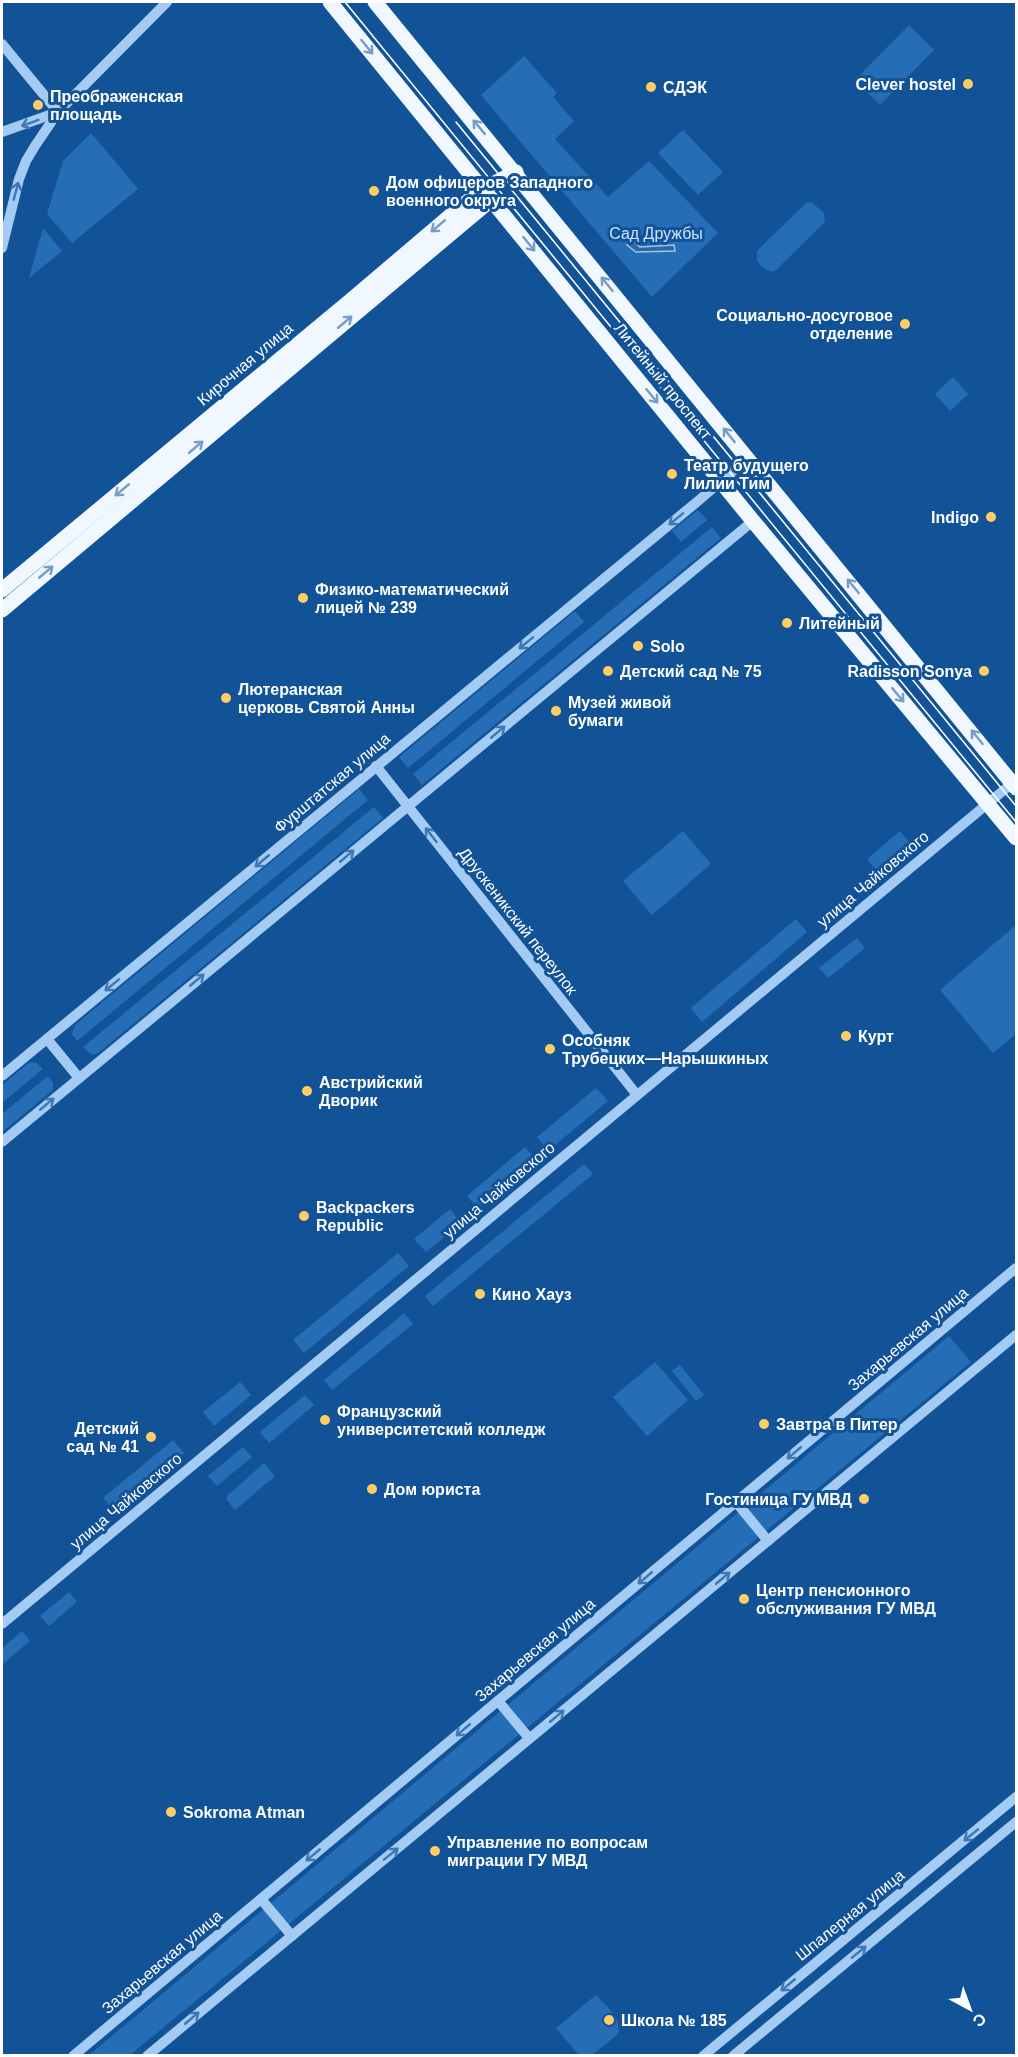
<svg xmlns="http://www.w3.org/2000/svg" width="1018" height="2057" font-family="Arial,sans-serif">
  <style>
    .green { fill: #256eb6 }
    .water { fill: #366597; stroke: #96c7f6; stroke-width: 1.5 }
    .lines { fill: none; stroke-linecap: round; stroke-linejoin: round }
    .minor { stroke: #a4cbf3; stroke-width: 10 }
    .major { stroke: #f0f7ff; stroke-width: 15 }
    .tram { stroke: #fff; stroke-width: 1.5 }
    .oneway { stroke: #769dc6 }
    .oneway2 { stroke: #3e77b3 }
    .poi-dot { fill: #fc6; stroke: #125398; stroke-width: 2 }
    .labels { text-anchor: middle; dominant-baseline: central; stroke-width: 6; stroke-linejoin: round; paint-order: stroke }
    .poi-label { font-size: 16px; font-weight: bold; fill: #fff; stroke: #125398; text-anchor: start }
    .park-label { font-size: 16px; fill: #cce5fd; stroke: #125398 }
    .street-label { font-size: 16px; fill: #fff; stroke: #125398 }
  </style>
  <rect width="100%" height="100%" fill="#125398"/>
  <g class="green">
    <path d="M 909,25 L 934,50 L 880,105 L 855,80 Z"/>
    <path d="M 524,56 L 557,93 L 553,97 L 574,121 L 555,139 L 608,197 L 649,161 L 718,233 L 652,297 L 481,95 Z"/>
    <path d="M 683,130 L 723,172 L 698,195 L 658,153 Z"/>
    <path d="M 91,133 L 138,189 L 72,243 L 47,214 L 63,161 Z"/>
    <path d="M 811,202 L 824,213 L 825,222 L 775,271 C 766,273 763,267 757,261 L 757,251 L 806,203 Z"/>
    <path d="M 43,228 L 62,251 L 29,278 Z"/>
    <path d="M 953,377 L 968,394 L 950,411 L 935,394 Z"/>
    <path d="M 698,510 L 707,520 L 681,542 L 672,531 Z"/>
    <path d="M 712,527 L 721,538 L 422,785 L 413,774 Z"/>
    <path d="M 575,611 L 584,622 L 408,768 L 399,757 Z"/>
    <path d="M 359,789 L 368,800 L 77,1041 L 72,1034 L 75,1025 Z"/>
    <path d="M 374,807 L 383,818 L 98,1053 L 92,1055 L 83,1047 Z"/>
    <path d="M 683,831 L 711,864 L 652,915 L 623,881 Z"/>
    <path d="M 900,831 L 911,844 L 878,873 L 867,859 Z"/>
    <path d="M 796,919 L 807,932 L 702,1022 L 691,1008 Z"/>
    <path d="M 1016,925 L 1016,1034 L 993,1053 L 940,990 Z"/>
    <path d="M 857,938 L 865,948 L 828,978 L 819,968 Z"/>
    <path d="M 30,1062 L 37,1063 L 43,1069 L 2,1103 L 2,1085 Z"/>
    <path d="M 48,1076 L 53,1083 L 53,1090 L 2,1132 L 2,1114 Z"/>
    <path d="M 596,1088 L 608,1101 L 548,1151 L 537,1137 Z"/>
    <path d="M 525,1147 L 537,1160 L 478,1209 L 467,1196 Z"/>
    <path d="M 584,1164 L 593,1174 L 433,1306 L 425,1296 Z"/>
    <path d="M 450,1209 L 461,1223 L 426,1252 L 414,1239 Z"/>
    <path d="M 398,1253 L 409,1266 L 304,1353 L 293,1340 Z"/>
    <path d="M 404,1313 L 413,1324 L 332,1390 L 324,1380 Z"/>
    <path d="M 949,1336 L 971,1362 L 130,2055 L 88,2056 Z"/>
    <path d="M 655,1362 L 688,1400 L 647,1436 L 613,1397 Z"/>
    <path d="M 680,1365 L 704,1395 L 696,1401 L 672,1371 Z"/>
    <path d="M 240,1382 L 251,1395 L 214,1426 L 203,1412 Z"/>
    <path d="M 305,1395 L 314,1405 L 269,1443 L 260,1432 Z"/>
    <path d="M 173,1440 L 184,1453 L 114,1511 L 103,1498 Z"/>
    <path d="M 243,1447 L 252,1457 L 217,1486 L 208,1476 Z"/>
    <path d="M 264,1463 L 275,1476 L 235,1510 L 227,1500 L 227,1496 Z"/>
    <path d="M 69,1592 L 77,1602 L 49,1626 L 40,1616 Z"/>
    <path d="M 22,1631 L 30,1641 L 2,1665 L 2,1648 Z"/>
    <path d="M 596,1995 C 606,2006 624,2020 617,2035 L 592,2055 L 579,2055 L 556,2028 Z"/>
  </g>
  <path class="water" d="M 632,241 L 640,247 L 674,245 L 675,251 L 636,252 L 627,245 Z"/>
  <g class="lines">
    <g class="minor">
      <path d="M 2,44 L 58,112"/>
      <path d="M 2,132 L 58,112"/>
      <path d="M 2,248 L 19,179 L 26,161 L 35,146 L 58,112 L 167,2"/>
      <path d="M 376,766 L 637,1095"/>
      <path d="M 47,1039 L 79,1078"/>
      <path d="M 2,1076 L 698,501 L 748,458"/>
      <path d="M 2,1142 L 753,521"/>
      <path d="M 736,1502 L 768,1541"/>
      <path d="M 2,1624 L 1016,780"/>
      <path d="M 498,1701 L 529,1738"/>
      <path d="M 261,1899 L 292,1936"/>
      <path d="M 73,2056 L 1016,1268"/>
      <path d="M 147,2056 L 1016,1335"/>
      <path d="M 703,2056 L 1016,1797"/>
      <path d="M 733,2056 L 1016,1822"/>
    </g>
    <g class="major">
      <path d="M 330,2 L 753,521 L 1016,838"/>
      <path d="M 375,2 L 1016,788"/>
      <path d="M 2,590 L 350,301 L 463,205 L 483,189 L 516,172"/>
      <path d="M 2,610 L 492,199"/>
    </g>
    <g class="tram">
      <path d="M 345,2 L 1016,822"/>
      <path d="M 456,122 L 1016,806"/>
    </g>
  </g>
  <defs><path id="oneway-shaft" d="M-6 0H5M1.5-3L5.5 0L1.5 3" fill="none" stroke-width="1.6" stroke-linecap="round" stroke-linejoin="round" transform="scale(1.5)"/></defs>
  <g class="oneway">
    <use href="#oneway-shaft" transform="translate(367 47) rotate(51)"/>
    <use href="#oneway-shaft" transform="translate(479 127) rotate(-130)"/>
    <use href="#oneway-shaft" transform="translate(438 226) rotate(140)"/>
    <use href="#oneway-shaft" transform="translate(529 244) rotate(51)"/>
    <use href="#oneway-shaft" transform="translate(607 284) rotate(-129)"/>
    <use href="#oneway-shaft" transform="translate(345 322) rotate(-40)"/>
    <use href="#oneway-shaft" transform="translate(652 396) rotate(51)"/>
    <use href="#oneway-shaft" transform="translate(729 435) rotate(-129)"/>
    <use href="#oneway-shaft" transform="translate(196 447) rotate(-40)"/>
    <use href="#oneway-shaft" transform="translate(122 490) rotate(140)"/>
    <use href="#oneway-shaft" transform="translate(46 572) rotate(-40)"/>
    <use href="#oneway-shaft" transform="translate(853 586) rotate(-129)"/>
    <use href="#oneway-shaft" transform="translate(898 695) rotate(50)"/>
    <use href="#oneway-shaft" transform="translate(977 737) rotate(-129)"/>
  </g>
  <g class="oneway2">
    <use href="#oneway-shaft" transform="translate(30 123) rotate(160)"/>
    <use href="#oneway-shaft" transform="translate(16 191) rotate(-75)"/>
    <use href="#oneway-shaft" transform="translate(676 519) rotate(141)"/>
    <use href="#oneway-shaft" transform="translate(526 643) rotate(141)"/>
    <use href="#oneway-shaft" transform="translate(498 732) rotate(-40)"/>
    <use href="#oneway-shaft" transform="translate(431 835) rotate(-128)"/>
    <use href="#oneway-shaft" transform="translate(347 856) rotate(-40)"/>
    <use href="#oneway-shaft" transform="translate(262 861) rotate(140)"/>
    <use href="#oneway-shaft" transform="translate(197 980) rotate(-40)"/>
    <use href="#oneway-shaft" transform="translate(112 985) rotate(141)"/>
    <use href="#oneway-shaft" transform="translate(47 1104) rotate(-40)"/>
    <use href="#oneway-shaft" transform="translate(794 1453) rotate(140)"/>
    <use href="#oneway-shaft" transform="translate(645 1578) rotate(140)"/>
    <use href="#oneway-shaft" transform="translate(723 1578) rotate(-40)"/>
    <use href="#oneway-shaft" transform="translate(557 1716) rotate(-40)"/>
    <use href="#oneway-shaft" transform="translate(463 1730) rotate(140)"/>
    <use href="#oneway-shaft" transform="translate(971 1835) rotate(141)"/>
    <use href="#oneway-shaft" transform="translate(391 1854) rotate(-39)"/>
    <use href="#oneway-shaft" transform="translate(313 1855) rotate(140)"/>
    <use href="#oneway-shaft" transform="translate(859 1952) rotate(-39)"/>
    <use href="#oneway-shaft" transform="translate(788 1985) rotate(140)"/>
    <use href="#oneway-shaft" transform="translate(192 2018) rotate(-40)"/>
  </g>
  <g class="poi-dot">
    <circle cx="968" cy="84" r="6"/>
    <circle cx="651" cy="87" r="6"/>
    <circle cx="38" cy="105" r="6"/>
    <circle cx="374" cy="191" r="6"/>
    <circle cx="905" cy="324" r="6"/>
    <circle cx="672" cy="474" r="6"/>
    <circle cx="991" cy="517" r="6"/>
    <circle cx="303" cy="598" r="6"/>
    <circle cx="787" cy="623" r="6"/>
    <circle cx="638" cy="646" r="6"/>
    <circle cx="608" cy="671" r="6"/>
    <circle cx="984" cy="671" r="6"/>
    <circle cx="226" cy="698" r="6"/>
    <circle cx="556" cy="711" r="6"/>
    <circle cx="846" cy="1036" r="6"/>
    <circle cx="550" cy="1049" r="6"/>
    <circle cx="307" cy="1091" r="6"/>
    <circle cx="304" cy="1216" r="6"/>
    <circle cx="480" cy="1294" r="6"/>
    <circle cx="325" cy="1420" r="6"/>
    <circle cx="764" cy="1424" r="6"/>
    <circle cx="151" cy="1437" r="6"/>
    <circle cx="372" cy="1489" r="6"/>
    <circle cx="864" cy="1499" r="6"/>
    <circle cx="744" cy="1599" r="6"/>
    <circle cx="171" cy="1812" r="6"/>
    <circle cx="435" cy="1851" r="6"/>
    <circle cx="609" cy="2020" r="6"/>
  </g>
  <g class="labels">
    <g class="poi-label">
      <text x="956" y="84" text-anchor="end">Clever hostel</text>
      <text x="663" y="87">СДЭК</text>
      <text x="50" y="96">Преображенская<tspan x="50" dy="18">площадь</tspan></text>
      <text x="386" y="182">Дом офицеров Западного<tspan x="386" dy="18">военного округа</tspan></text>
      <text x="893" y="315" text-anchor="end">Социально-досуговое<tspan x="893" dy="18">отделение</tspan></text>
      <text x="684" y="465">Театр будущего<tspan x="684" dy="18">Лилии Тим</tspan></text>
      <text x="979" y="517" text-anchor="end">Indigo</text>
      <text x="315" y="589">Физико-математический<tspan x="315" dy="18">лицей № 239</tspan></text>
      <text x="799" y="623">Литейный</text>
      <text x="650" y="646">Solo</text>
      <text x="620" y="671">Детский сад № 75</text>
      <text x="972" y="671" text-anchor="end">Radisson Sonya</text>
      <text x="238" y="689">Лютеранская<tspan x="238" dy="18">церковь Святой Анны</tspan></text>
      <text x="568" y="702">Музей живой<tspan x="568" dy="18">бумаги</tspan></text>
      <text x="858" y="1036">Курт</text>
      <text x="562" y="1040">Особняк<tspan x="562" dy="18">Трубецких—Нарышкиных</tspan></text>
      <text x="319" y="1082">Австрийский<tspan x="319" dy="18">Дворик</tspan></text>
      <text x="316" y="1207">Backpackers<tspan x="316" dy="18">Republic</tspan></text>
      <text x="492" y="1294">Кино Хауз</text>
      <text x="337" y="1411">Французский<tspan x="337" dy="18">университетский колледж</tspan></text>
      <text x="776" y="1424">Завтра в Питер</text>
      <text x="139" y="1428" text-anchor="end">Детский<tspan x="139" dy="18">сад № 41</tspan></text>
      <text x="384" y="1489">Дом юриста</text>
      <text x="852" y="1499" text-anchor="end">Гостиница ГУ МВД</text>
      <text x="756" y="1590">Центр пенсионного<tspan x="756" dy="18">обслуживания ГУ МВД</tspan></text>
      <text x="183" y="1812">Sokroma Atman</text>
      <text x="447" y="1842">Управление по вопросам<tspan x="447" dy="18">миграции ГУ МВД</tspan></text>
      <text x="621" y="2020">Школа № 185</text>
    </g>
    <g class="park-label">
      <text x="656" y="233">Сад Дружбы</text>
    </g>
    <g class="street-label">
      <text transform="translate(245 364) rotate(-40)">Кирочная улица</text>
      <text transform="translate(663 381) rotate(51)">Литейный проспект</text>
      <text transform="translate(332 783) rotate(-40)">Фурштатская улица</text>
      <text transform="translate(873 879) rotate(-40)">улица Чайковского</text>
      <text transform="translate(518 921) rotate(52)">Друскеникский переулок</text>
      <text transform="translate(499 1190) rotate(-40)">улица Чайковского</text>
      <text transform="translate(908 1339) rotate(-40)">Захарьевская улица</text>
      <text transform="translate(126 1501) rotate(-40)">улица Чайковского</text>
      <text transform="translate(535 1650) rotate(-40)">Захарьевская улица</text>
      <text transform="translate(850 1915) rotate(-39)">Шпалерная улица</text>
      <text transform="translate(162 1962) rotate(-40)">Захарьевская улица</text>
    </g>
  </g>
  <rect width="1018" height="2057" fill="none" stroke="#ffffff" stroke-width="6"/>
  <g transform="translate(970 2009) rotate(139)" stroke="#125398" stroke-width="4.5" paint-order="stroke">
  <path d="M0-4.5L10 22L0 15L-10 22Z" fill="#ffffff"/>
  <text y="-9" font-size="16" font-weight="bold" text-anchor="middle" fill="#ffffff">С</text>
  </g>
</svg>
